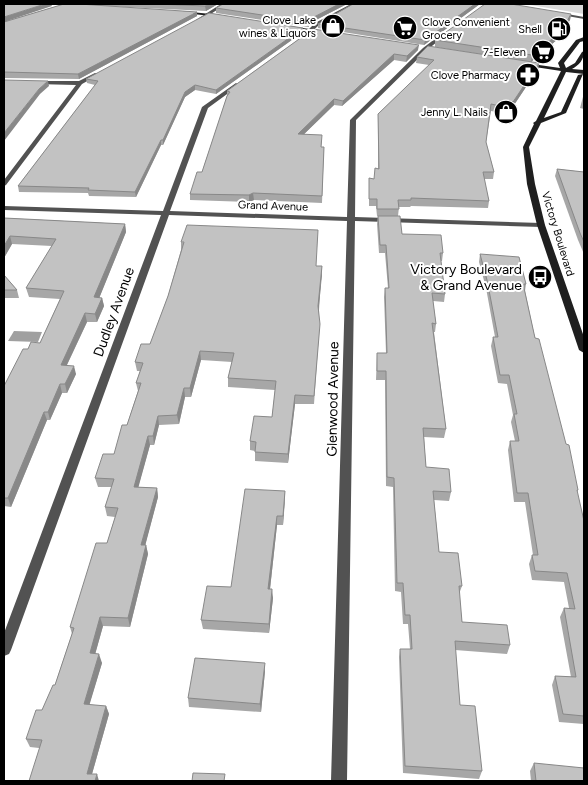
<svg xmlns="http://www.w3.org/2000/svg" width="588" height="785" font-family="Figtree,sans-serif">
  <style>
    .green { fill: #d9d9d9 }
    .water { fill: #a0a0a0 }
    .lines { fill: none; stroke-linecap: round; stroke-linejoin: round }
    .minor { fill: #525252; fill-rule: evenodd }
    .secondary { fill: #1f1f1f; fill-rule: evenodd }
    .wall { fill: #a7a7a7 }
    .shaded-wall { fill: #888 }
    .building { fill: #c2c2c2; stroke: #888 }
    .labels { text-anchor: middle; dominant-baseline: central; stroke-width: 4; stroke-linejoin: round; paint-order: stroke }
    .far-poi-label { font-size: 11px; fill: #000; stroke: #fff; text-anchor: end }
    .far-street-label { font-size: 11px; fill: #000; stroke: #fff }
    .poi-label { font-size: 14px; fill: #000; stroke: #fff; text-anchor: end }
    .street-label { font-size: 14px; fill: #000; stroke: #fff }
  </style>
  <rect width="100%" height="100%" fill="#fff"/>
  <path class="green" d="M 524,4 L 584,4 L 584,14 Z"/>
  <path class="water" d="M 14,331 L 42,332 L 38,342 L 8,341 Z"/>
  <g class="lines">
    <g class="minor">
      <path d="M 221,4 L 226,4 L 200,21 L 196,20 Z"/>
      <path d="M 351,4 L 356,4 L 319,25 L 305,38 L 301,37 L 315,23 Z"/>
      <path d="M 556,12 L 584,17 L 584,19 L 556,14 Z"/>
      <path d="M 444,32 L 448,33 L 427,50 L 356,120 L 355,217 L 541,223 L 545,225 L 541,227 L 355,221 L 347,781 L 331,781 L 347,221 L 169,215 L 11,650 L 9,654 L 4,656 L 4,633 L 161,215 L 4,210 L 4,206 L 163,211 L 202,107 L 236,83 L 239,85 L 238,86 L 208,108 L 170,211 L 347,217 L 350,120 L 423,48 Z"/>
      <path d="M 95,73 L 100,74 L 82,84 L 6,185 L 4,186 L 4,180 L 76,85 L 35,84 L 32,82 L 33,81 L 79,81 Z"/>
    </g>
    <g class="secondary">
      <path d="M 44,4 L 75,4 L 77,5 L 75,6 Z"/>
      <path d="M 182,11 L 220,15 L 222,16 L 220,17 L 184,13 Z"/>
      <path d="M 289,26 L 323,31 L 325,32 L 323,33 L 291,28 Z"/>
      <path d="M 584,37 L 584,41 L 580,42 L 564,63 L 566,68 L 575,63 L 582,52 L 584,51 C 584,60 579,65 572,69 L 584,70 L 584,74 L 566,72 L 544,118 L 561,112 L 578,75 L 583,74 L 566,113 L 541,123 L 529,147 L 535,184 L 545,225 L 584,337 L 584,353 L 579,350 L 537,225 L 527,184 L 523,147 L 534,124 L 533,123 L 536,121 L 561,71 L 522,65 L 525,63 L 560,68 L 558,63 L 576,40 Z"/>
    </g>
  </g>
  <g class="wall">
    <path d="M 64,4 L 218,4 L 206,11 L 106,6 L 197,16 L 79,79 L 4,78 L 4,22 Z"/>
    <path d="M 223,4 L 347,4 L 314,21 L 308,27 L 216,13 L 216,8 Z"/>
    <path d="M 480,4 L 424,45 L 318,28 L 318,24 Z"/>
    <path d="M 571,14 L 570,20 L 559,38 L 531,62 L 435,47 L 435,40 Z"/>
    <path d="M 313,29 L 418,50 L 406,62 L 394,60 L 342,106 L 334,105 L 304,134 L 322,141 L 321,147 L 324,147 L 322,203 L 254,200 L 249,202 L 190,200 L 190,194 L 202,172 L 227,96 L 227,91 Z"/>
    <path d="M 303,32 L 216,94 L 195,90 L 185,97 L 163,145 L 161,145 L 136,197 L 89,196 L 88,193 L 19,192 L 18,186 L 95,85 L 87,83 L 86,79 Z"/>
    <path d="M 417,57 L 539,63 L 538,69 L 508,114 L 491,111 L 486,142 L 494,172 L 493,179 L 484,179 L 489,201 L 488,208 L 411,206 L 410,207 L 399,207 L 398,216 L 402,234 L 443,253 L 442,261 L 441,261 L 445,294 L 444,302 L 433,301 L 436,324 L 435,332 L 434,332 L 446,429 L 444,438 L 424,437 L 426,467 L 451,492 L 449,501 L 434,500 L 439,552 L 462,586 L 459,594 L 462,622 L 510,645 L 507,654 L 455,650 L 460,705 L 482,771 L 479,779 L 403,773 L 399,657 L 400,649 L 410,649 L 408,624 L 403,624 L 401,592 L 395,591 L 393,487 L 386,486 L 385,380 L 376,380 L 377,353 L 386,353 L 384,297 L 385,288 L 388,288 L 385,253 L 379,253 L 377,224 L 378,216 L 377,216 L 376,206 L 369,206 L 369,178 L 374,179 L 378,169 L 378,114 L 429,65 L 416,63 Z"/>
    <path d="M 584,93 L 584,109 L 580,108 Z"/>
    <path d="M 557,169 L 584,172 L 584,254 L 578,240 L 555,176 Z"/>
    <path d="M 4,218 L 125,224 L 126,232 L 99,298 L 102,298 L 104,306 L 97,322 L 87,322 L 67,365 L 76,374 L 67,393 L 62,393 L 50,420 L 47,420 L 11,507 L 4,506 L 4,386 L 28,349 L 40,343 L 60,299 L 29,297 L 26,288 L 52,246 L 12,244 L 4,258 Z"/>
    <path d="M 181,242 L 316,266 L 322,266 L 319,310 L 319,333 L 314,404 L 295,404 L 288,463 L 255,461 L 255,451 L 250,450 L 250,441 L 272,417 L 275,390 L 228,387 L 228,378 L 232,362 L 201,360 L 191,397 L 185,397 L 179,424 L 159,425 L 154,445 L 150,445 L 138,487 L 157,488 L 158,497 L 145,545 L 146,545 L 148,554 L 130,627 L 103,626 L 95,654 L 102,663 L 89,705 L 106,706 L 109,714 L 92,774 L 99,781 L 39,748 L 30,747 L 26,739 L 42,710 L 55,685 L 72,634 L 70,627 L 107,543 L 115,517 L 107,516 L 105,507 L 112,487 L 98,487 L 95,478 L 114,454 L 127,425 L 138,391 L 136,383 L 140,371 L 137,371 L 135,362 L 150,344 L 168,296 L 181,250 Z"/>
    <path d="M 480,254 L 526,284 L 525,291 L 535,338 L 578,490 L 577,493 L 584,521 L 584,724 L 559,722 L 552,685 L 555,676 L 571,677 L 560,617 L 564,608 L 569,608 L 564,582 L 532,580 L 529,564 L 532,555 L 533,555 L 525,502 L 514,502 L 508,450 L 510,441 L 515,441 L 511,422 L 513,415 L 507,384 L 498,383 L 491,346 L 493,337 L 495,337 L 486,288 L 479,262 Z"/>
    <path d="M 4,275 L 17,290 L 19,298 L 4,298 Z"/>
    <path d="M 285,491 L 283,525 L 277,525 L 270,589 L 273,598 L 269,633 L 203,629 L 201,620 L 231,587 Z"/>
    <path d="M 265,671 L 261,712 L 189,707 L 188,698 Z"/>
    <path d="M 534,763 L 584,781 L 531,781 L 530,771 Z"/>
  </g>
  <g class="shaded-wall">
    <path d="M 45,4 L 51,4 L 52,6 L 4,22 L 4,17 Z"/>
    <path d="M 210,4 L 218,4 L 206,11 L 205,6 Z"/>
    <path d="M 339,4 L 347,4 L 314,21 L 308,27 L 308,22 L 314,17 Z"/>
    <path d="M 475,4 L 480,4 L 424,45 L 425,40 Z"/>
    <path d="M 197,12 L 197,16 L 79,79 L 78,74 Z"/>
    <path d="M 571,14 L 570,20 L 559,38 L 531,62 L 532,55 Z"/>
    <path d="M 303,28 L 303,32 L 216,94 L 216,90 Z"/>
    <path d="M 419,45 L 418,50 L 406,62 L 407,56 Z"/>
    <path d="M 394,54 L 394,60 L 342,106 L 343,101 Z"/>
    <path d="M 539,63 L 538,69 L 508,114 L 509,108 Z"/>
    <path d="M 48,81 L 49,86 L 40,94 L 4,141 L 4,133 L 39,89 Z"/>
    <path d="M 195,85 L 195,90 L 185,97 L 163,145 L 163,140 L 185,92 Z"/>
    <path d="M 334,99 L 334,105 L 298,140 L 298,134 Z"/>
    <path d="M 161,140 L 161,145 L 136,197 L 135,192 Z"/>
    <path d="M 253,193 L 254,200 L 249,202 L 249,195 Z"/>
    <path d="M 125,224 L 126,232 L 96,306 L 94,297 Z"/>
    <path d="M 10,236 L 12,244 L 4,258 L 4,246 Z"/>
    <path d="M 322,266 L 322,275 L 318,315 L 318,306 Z"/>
    <path d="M 102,298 L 104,306 L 97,322 L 95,314 Z"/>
    <path d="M 85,313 L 87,322 L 63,373 L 61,365 Z"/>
    <path d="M 200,351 L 201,360 L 191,397 L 190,388 Z"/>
    <path d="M 74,366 L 76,374 L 67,393 L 65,384 Z"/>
    <path d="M 60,384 L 62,393 L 50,420 L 48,412 Z"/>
    <path d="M 184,388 L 185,397 L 179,424 L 177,415 Z"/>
    <path d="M 295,395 L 295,404 L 288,463 L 288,454 Z"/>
    <path d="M 44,412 L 47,420 L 11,507 L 8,498 Z"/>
    <path d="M 158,416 L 159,425 L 154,445 L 153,436 Z"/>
    <path d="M 148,436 L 150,445 L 136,496 L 134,487 Z"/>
    <path d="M 157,488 L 158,497 L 143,554 L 141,545 Z"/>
    <path d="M 285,491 L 285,500 L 283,525 L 283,516 Z"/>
    <path d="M 277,516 L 277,525 L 269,598 L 268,589 Z"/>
    <path d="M 146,545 L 148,554 L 130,627 L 128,618 Z"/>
    <path d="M 272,589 L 273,598 L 269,633 L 269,624 Z"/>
    <path d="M 100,617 L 103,626 L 93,662 L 90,653 Z"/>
    <path d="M 99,654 L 102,663 L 87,713 L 84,704 Z"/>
    <path d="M 265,663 L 265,671 L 261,712 L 260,704 Z"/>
    <path d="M 106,706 L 109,714 L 90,781 L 87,774 Z"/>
    <path d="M 97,774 L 99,781 L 95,781 Z"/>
  </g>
  <g class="building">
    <path d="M 4,4 L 45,4 L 4,17 Z"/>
    <path d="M 64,4 L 79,4 L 197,12 L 78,74 L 4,72 L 4,22 Z"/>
    <path d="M 155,4 L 210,4 L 205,6 Z"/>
    <path d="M 223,4 L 339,4 L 314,17 L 308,22 L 216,8 Z"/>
    <path d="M 353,4 L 475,4 L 425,40 L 318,24 Z"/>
    <path d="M 485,4 L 511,4 L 571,14 L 561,32 L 532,55 L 435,40 Z"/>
    <path d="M 209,13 L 303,28 L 216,90 L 195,85 L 185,92 L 163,140 L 161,140 L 135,192 L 88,190 L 89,188 L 18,186 L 98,81 L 86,79 Z"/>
    <path d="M 313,29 L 419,45 L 407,56 L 394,54 L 343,101 L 334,99 L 298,134 L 322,135 L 321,147 L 324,147 L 322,196 L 253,193 L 249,195 L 190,194 L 197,172 L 202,172 L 227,96 L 230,92 L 227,91 Z"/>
    <path d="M 428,46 L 539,63 L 509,108 L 491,104 L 486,142 L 494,172 L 483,172 L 489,201 L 411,198 L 411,200 L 398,200 L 399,209 L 377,209 L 377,199 L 369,199 L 369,178 L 374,179 L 375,168 L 379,169 L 378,114 L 434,60 L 417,57 Z"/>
    <path d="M 4,80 L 48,81 L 39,89 L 4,133 Z"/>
    <path d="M 557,169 L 584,172 L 584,242 L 580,233 Z"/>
    <path d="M 378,216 L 400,216 L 402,234 L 441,235 L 443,253 L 440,253 L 445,294 L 432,293 L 436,324 L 432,323 L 446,429 L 423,428 L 426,467 L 449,469 L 451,492 L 433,491 L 439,552 L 458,553 L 462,586 L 459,586 L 462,622 L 507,625 L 510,645 L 455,641 L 460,705 L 475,706 L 482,771 L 405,766 L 400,649 L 412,649 L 410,615 L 405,615 L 403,583 L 397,583 L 394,478 L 387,477 L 386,371 L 377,371 L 377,353 L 387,353 L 385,288 L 389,288 L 386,245 L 380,245 Z"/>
    <path d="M 4,218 L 125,224 L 94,297 L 102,298 L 95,314 L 85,313 L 61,365 L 74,366 L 65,384 L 60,384 L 48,412 L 44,412 L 8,498 L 4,498 L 4,386 L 23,349 L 28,349 L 31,342 L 40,343 L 64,291 L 26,288 L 56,239 L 10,236 L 4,246 Z"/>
    <path d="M 187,225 L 318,230 L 316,266 L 322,266 L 318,306 L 320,324 L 314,396 L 295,395 L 288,454 L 255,452 L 256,442 L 250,441 L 254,416 L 272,417 L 276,381 L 228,378 L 234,353 L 200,351 L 190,388 L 184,388 L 177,415 L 158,416 L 153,436 L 148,436 L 134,487 L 157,488 L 141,545 L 146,545 L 128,618 L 100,617 L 90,653 L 99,654 L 84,704 L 106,706 L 87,774 L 97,774 L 95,781 L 29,781 L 42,740 L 26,739 L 36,710 L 42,710 L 53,685 L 55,685 L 74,628 L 70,627 L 96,543 L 107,543 L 118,508 L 105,507 L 114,479 L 95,478 L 103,454 L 114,454 L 122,425 L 127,425 L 141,383 L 136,383 L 143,363 L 135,362 L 141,344 L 150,344 L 168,296 L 184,242 L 181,242 Z"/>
    <path d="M 480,254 L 519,257 L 526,284 L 524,284 L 524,288 L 535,338 L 539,339 L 566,444 L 569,445 L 578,490 L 577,490 L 584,521 L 584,716 L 563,714 L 555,676 L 576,677 L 564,608 L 575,609 L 567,573 L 535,571 L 532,555 L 538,555 L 528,493 L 517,493 L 510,441 L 519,441 L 514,414 L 517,414 L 509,375 L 500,375 L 493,337 L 498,337 L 487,280 Z"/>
    <path d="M 4,275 L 17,290 L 4,290 Z"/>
    <path d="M 245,489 L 285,491 L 283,516 L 277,516 L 268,589 L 272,589 L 269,624 L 201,620 L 207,586 L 231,587 Z"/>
    <path d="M 195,658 L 265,663 L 260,704 L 188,698 Z"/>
    <path d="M 534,763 L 584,768 L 584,781 L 536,781 Z"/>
    <path d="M 193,773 L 225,774 L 224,781 L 192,781 Z"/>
  </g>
  <defs>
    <g id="shop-disc" transform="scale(1.25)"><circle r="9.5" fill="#000" stroke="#fff"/><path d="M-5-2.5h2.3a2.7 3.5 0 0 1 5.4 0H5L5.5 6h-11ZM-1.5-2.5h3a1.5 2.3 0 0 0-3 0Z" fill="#fff"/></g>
    <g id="supermarket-disc" transform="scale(1.25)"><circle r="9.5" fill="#000" stroke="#fff"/><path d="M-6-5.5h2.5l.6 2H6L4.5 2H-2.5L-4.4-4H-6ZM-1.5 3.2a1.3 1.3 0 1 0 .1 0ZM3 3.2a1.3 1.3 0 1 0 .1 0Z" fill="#fff"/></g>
    <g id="fuel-disc" transform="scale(1.25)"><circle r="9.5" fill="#000" stroke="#fff"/><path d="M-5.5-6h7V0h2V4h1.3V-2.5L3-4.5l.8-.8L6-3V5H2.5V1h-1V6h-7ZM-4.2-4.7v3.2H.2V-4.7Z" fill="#fff"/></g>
    <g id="pharmacy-disc" transform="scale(1.25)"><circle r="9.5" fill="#000" stroke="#fff"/><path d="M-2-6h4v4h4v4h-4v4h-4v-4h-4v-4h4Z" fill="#fff"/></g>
    <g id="bus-disc" transform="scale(1.25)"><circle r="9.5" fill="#000" stroke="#fff"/><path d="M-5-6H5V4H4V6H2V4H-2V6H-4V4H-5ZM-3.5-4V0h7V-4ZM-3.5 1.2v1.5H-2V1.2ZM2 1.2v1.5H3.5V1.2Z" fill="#fff"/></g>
  </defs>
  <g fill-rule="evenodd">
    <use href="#shop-disc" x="333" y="26"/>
    <use href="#supermarket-disc" x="405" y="28"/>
    <use href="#fuel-disc" x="559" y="29"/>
    <use href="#supermarket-disc" x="543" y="52"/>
    <use href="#pharmacy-disc" x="528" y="75"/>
    <use href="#shop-disc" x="506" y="112"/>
    <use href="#bus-disc" x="540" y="277"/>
  </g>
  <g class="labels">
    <g class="far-poi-label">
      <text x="316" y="20">Clove Lake<tspan x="316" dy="13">wines &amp; Liquors</tspan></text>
      <text x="422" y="22" text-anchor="start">Clove Convenient<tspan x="422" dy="13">Grocery</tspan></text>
      <text x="542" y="29">Shell</text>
      <text x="526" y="52">7-Eleven</text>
      <text x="510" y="75">Clove Pharmacy</text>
      <text x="488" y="112">Jenny L. Nails</text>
    </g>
    <g class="far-street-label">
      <text transform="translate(273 206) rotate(2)">Grand Avenue</text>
      <text transform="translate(558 234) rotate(73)">Victory Boulevard</text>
    </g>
    <g class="poi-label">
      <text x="522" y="269">Victory Boulevard<tspan x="522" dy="16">&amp; Grand Avenue</tspan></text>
    </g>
    <g class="street-label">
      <text transform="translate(114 312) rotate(-70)">Dudley Avenue</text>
      <text transform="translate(333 399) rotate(-89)">Glenwood Avenue</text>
    </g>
  </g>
  <rect width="588" height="785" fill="none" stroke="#000000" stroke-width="10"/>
</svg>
